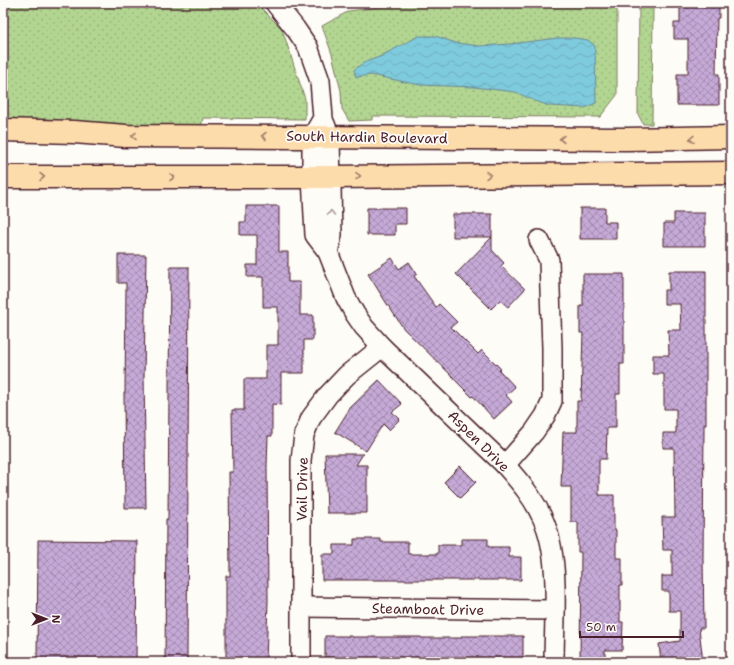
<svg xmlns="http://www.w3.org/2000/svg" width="734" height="665" font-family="'Shantell Sans',sans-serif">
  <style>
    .grass { fill: url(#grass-dots); stroke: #7e7a5e }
    .water { fill: url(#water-waves); stroke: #698696 }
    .building { fill: url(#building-cross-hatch); stroke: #4a1f2b }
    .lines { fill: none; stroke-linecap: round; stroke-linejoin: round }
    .minor-casing { stroke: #4a1f2b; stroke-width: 22 }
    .major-casing { stroke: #4a1f2b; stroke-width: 25 }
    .minor { stroke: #fdfcf7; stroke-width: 19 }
    .major { stroke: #fddcac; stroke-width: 22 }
    .oneway { stroke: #a47e6c }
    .oneway2 { stroke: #ac999b }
    .labels { text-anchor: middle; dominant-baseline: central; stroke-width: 3.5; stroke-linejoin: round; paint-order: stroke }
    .street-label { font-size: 14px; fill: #4a1f2b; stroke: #fdfcf7 }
  </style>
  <defs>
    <pattern id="grass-dots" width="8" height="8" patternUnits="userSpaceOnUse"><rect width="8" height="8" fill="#b2d691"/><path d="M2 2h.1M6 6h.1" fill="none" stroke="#9bb77d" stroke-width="1.8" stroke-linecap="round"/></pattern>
    <pattern id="water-waves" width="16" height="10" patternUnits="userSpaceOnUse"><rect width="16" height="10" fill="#7ecbdd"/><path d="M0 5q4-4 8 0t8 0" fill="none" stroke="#6eaebe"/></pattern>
    <pattern id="building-cross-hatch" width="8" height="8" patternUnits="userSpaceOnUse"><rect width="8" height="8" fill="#c5aad7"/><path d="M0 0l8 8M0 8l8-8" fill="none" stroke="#a28aaf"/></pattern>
  </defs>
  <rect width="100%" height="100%" fill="#fdfcf7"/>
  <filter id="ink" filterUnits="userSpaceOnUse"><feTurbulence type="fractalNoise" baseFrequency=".025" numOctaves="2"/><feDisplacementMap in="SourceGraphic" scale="8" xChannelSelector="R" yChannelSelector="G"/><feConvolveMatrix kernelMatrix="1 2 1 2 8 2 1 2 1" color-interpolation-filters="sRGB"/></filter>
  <g filter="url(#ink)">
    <g class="grass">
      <path d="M 3,3 L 256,3 L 282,29 L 305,99 L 305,119 L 203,118 L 201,128 L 3,123 Z"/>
      <path d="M 410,3 L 461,3 L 463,5 L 490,3 L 617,3 L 617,95 L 600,117 L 372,116 L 372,120 L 349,121 L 342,109 L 341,91 L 332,54 L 322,26 L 349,11 Z"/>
      <path d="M 639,3 L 653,3 L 652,124 L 643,124 L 638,114 Z"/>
    </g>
    <path class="water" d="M 419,36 L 435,36 L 456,43 L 480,46 L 510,44 L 558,38 L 575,38 L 588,40 L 595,46 L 596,103 L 585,108 L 550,106 L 535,101 L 515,92 L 474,87 L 420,85 L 371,75 L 356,77 L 354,70 L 363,63 L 379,57 Z"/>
    <g class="building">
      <path d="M 680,3 L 719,3 L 719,18 L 717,18 L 716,74 L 719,74 L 719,105 L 677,105 L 677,74 L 688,74 L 688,39 L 674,39 L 674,23 L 680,23 Z"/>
      <path d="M 246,206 L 279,206 L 279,252 L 288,252 L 288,282 L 300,282 L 300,315 L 313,315 L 313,340 L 304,340 L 304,373 L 281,373 L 281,405 L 272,404 L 272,436 L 268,436 L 267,466 L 268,600 L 266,662 L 226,662 L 226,576 L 230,576 L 229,472 L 233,472 L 232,410 L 244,410 L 244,379 L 266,379 L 266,345 L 278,345 L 278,307 L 263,307 L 263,277 L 247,277 L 247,265 L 257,265 L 257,235 L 240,235 L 240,222 L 246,222 Z"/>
      <path d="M 367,208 L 406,208 L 406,224 L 395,224 L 395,235 L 367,235 Z"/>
      <path d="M 580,208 L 605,208 L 605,222 L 616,222 L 616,239 L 580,239 Z"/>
      <path d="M 674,213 L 705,213 L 705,246 L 664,246 L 664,223 L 674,223 Z"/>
      <path d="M 453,214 L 492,214 L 492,250 L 504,263 L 501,266 L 525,289 L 508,307 L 500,300 L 491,309 L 456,274 L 492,237 L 453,237 Z"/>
      <path d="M 118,255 L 146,255 L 144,377 L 146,508 L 125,508 L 124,393 L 125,393 L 126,283 L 118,283 Z"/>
      <path d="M 392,258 L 399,269 L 409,262 L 417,274 L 414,276 L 436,307 L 439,304 L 457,322 L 451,327 L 478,354 L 482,350 L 501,369 L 499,370 L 515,387 L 506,395 L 512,402 L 494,419 L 473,396 L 472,397 L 454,379 L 454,378 L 404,329 L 387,304 L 368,274 Z"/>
      <path d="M 170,267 L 189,267 L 187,662 L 165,662 L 166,519 L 168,519 Z"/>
      <path d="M 669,271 L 706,271 L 706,425 L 704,425 L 703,559 L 704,628 L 699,628 L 703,662 L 661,662 L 659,644 L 680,641 L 680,611 L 669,611 L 669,591 L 662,591 L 662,576 L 672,576 L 672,550 L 663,550 L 662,517 L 675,517 L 674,448 L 663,448 L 663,433 L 676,433 L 676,409 L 664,409 L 664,374 L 653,374 L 653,355 L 669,355 L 668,330 L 681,330 L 680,304 L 664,304 L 664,290 L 669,290 Z"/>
      <path d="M 583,274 L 624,274 L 624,364 L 620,364 L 620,394 L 616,394 L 616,428 L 607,428 L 606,459 L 599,459 L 599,495 L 614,495 L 614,530 L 616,530 L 616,558 L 622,558 L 622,585 L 620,585 L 620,622 L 623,622 L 622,650 L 605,650 L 605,662 L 580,662 L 581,552 L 578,552 L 578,522 L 571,522 L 571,487 L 561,487 L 563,432 L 577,432 L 577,401 L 581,401 L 583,333 L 580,333 L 580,306 L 583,306 Z"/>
      <path d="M 379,380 L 402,404 L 392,412 L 400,419 L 389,430 L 383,424 L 366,451 L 335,432 L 350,408 Z"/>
      <path d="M 325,454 L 363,454 L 356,465 L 367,465 L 367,513 L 327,513 Z"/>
      <path d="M 460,466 L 476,482 L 460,498 L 444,482 Z"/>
      <path d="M 354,539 L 381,539 L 381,542 L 408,542 L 408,554 L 438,554 L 438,545 L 461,545 L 461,539 L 488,539 L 488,547 L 509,547 L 509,557 L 521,557 L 521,580 L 322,580 L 322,554 L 334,554 L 334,545 L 354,545 Z"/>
      <path d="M 38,540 L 137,541 L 136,662 L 37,662 Z"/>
      <path d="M 325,636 L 352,636 L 352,637 L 421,637 L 421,638 L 461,638 L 461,636 L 523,636 L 523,662 L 333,662 L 333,658 L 325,658 Z"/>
    </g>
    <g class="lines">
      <g class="minor-casing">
        <g id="minor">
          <path d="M 275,3 L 295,28 L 308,47 L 320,81 L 323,118 L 312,137 L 312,177 L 315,235 L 328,252 L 346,298 L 355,314 L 364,327 L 382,347 L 505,465 C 519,481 533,497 542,517 C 561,556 554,619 554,662"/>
          <path d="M 325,124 L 330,138 L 332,235 L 328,252"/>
          <path d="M 505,465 L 534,432 L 545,416 L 552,401 L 552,348 L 549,260 L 539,240"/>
          <path d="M 301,607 L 554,610"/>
          <path d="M 301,662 L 301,460 L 304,435 L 311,418 L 328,395 L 347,375 L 382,347"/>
        </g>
      </g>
      <g class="major-casing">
        <g id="major">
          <path d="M 3,130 L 74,132 L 126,136 L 627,139 L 731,137"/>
          <path d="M 3,177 L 331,177 L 731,173"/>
        </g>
      </g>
      <use href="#minor" class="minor"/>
      <use href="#major" class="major"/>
    </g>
    <defs><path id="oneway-chevron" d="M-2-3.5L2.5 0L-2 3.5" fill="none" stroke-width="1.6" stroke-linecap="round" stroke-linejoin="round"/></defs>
    <g class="oneway">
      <use href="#oneway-chevron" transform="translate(134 136) rotate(-180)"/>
      <use href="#oneway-chevron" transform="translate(264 136) rotate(-180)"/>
      <use href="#oneway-chevron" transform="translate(562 139) rotate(-180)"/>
      <use href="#oneway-chevron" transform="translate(692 139) rotate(179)"/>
      <use href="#oneway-chevron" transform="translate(488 175) rotate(-1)"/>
      <use href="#oneway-chevron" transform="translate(358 176) rotate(-1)"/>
      <use href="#oneway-chevron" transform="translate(42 177)"/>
      <use href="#oneway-chevron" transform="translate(172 177)"/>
    </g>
    <use class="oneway2" href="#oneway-chevron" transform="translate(331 213) rotate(-91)"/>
  </g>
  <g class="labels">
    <g class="street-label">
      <text transform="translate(367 137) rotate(1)">South Hardin Boulevard</text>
      <text transform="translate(479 441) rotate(45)">Aspen Drive</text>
      <text transform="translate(302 489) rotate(-89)">Vail Drive</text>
      <text transform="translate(428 609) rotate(1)">Steamboat Drive</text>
    </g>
  </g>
  <rect width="734" height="665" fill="none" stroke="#fdfcf7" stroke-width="16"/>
  <rect x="8" y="8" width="718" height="649" fill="none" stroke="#4a1f2b" stroke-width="1.5" filter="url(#ink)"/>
  <g transform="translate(46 619) rotate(90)" stroke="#fdfcf7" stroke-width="3" paint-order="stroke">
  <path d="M0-3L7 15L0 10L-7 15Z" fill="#4a1f2b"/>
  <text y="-6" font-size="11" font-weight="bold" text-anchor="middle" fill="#4a1f2b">N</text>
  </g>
  <path d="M580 631v6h103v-6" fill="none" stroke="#4a1f2b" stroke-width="2"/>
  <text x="586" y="631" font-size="12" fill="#4a1f2b" stroke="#fdfcf7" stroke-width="3" paint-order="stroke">50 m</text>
</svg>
